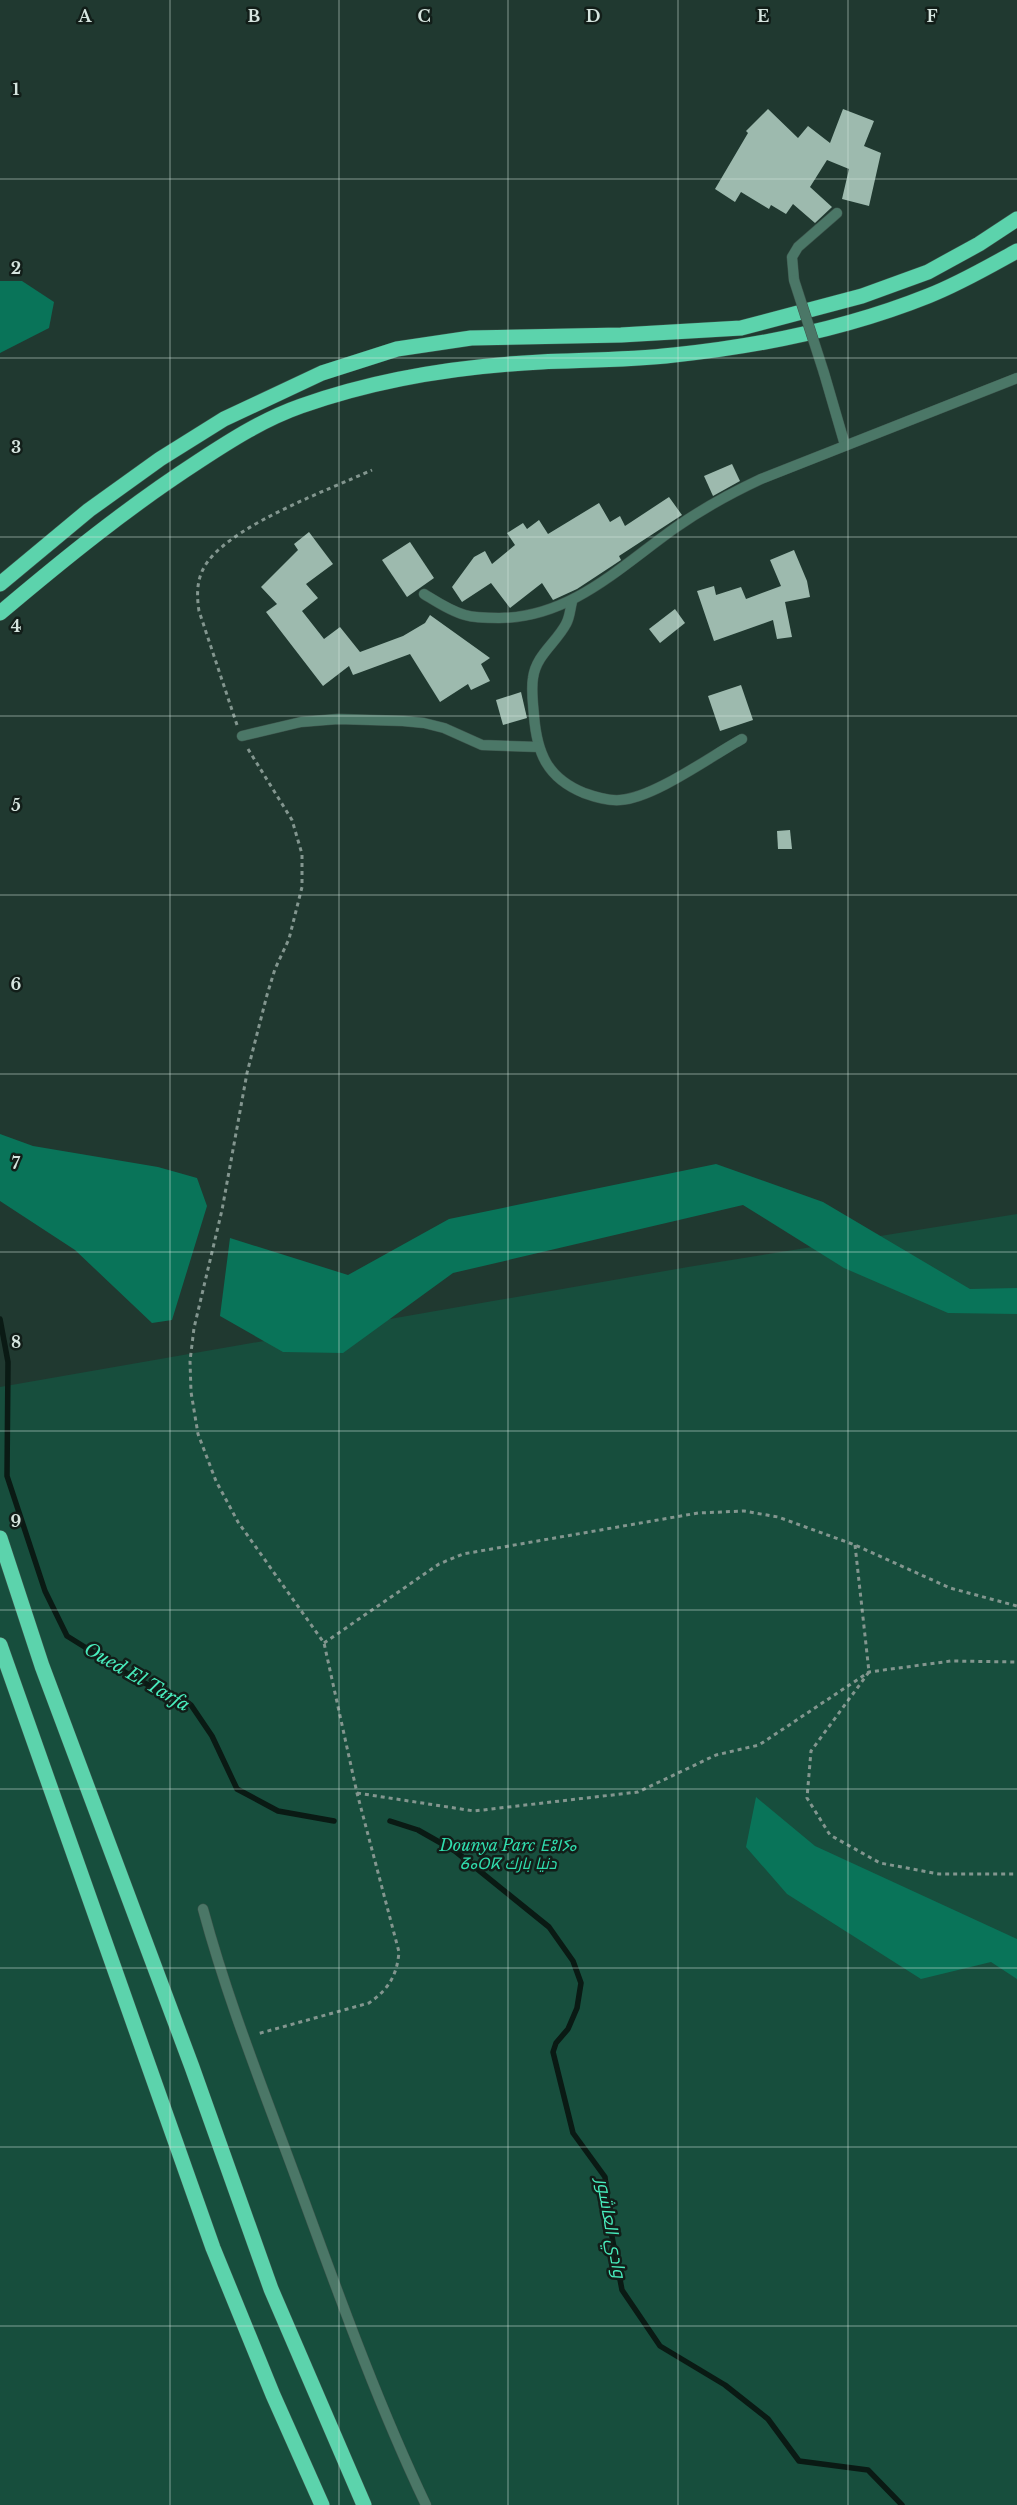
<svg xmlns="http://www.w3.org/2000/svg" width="1017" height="2505" font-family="'Libre Baskerville',Cairo,'Noto Sans Tifinagh',serif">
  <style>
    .green { fill: #174e3d }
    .forest { fill: #097459 }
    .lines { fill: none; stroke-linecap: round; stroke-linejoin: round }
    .stream { stroke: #0a1a14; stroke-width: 5.5 }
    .building { fill: #9dbaae }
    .street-casing { stroke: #3d554c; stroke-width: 11 }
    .highway-casing { stroke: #3d554c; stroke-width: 16 }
    .path { stroke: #83968f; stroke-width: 3; stroke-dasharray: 4 4; stroke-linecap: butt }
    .street { stroke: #4b7767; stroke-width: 10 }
    .highway { stroke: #5cd3ac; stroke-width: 15 }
    .street-bridge-casing { stroke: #3d554c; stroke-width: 11; stroke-linecap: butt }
    .street-bridge { stroke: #4b7767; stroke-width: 10 }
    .grid { fill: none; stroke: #d6e5df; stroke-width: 1; stroke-opacity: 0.55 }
    .labels { text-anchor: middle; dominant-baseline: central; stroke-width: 5; stroke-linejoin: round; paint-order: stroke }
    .park-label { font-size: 16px; font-style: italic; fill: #30deae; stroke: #121e19 }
    .water-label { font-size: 18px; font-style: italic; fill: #48edbd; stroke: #121e19 }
    .grid-label { font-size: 16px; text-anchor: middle; font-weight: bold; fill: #d6e5df; stroke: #121e19; stroke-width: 5; stroke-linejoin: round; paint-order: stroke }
  </style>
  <rect width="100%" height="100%" fill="#203930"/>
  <path class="green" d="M 1017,1214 L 1017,2505 L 0,2505 L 0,1387 L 688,1267 Z"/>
  <g class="forest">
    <path d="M 0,281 L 22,281 L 54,302 L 49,328 L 0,353 Z"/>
    <path d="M 0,1134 L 33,1146 L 158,1167 L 197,1178 L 207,1206 L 172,1320 L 152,1323 L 75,1250 L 0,1201 Z"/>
    <path d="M 716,1164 L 823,1202 L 970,1289 L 1017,1288 L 1017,1314 L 948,1313 L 844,1268 L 743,1205 L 453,1273 L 343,1353 L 283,1352 L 220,1316 L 230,1238 L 348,1275 L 449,1219 Z"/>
    <path d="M 756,1797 L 815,1846 L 1017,1939 L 1017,1979 L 991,1962 L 921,1979 L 787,1894 L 746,1847 Z"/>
  </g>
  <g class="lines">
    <g class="stream">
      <path d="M 0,1319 L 8,1362 L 7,1476 L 45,1591 L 67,1636 L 136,1679 L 191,1705 L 212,1736 L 237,1789 L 278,1811 L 334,1821"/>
      <path d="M 390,1821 L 418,1830 L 455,1851 L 549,1927 L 573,1961 L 581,1983 L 577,2008 L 568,2029 L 556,2043 L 553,2052 L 573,2133 L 605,2177 L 610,2226 L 622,2290 L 660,2346 L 725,2385 L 768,2419 L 799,2461 L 868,2470 L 902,2505"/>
    </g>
  </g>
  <g class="building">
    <path d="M 768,109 L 798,138 L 808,126 L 830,143 L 843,109 L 874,121 L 864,146 L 881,153 L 869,206 L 842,199 L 849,169 L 827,160 L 810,187 L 832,207 L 815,223 L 793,204 L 786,214 L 771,205 L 769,209 L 741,192 L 735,202 L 715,189 L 748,133 L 746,131 Z"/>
    <path d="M 732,464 L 740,481 L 713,496 L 704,476 Z"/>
    <path d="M 669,497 L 682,515 L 619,556 L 621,560 L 612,566 L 577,589 L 553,600 L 542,583 L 510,608 L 491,583 L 462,602 L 452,587 L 474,557 L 485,551 L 492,564 L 515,545 L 507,533 L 523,523 L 527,529 L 539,520 L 548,534 L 599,503 L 610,522 L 620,516 L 625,526 Z"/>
    <path d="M 309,532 L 333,564 L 306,584 L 318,598 L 302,611 L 324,639 L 340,627 L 360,652 L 403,636 L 425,623 L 430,615 L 490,658 L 481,664 L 490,681 L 471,690 L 468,684 L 440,702 L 410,654 L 353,675 L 349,666 L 323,686 L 266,612 L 277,604 L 261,587 L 298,550 L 294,544 Z"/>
    <path d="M 410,542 L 434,578 L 407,597 L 382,560 Z"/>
    <path d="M 794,550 L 807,581 L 810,597 L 785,602 L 792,637 L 777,639 L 773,620 L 714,641 L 697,591 L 714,586 L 716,595 L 741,587 L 746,599 L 781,586 L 770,560 Z"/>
    <path d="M 675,609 L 685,623 L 660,643 L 649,629 Z"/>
    <path d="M 741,685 L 753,720 L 720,731 L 708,696 Z"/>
    <path d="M 521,692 L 527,718 L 503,725 L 496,700 Z"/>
    <path d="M 790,830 L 792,849 L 778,849 L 777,831 Z"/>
  </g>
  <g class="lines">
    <g class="street-casing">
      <g id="street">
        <path d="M 794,280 L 792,257 L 798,247 L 837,213"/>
        <path d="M 824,373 L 845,445"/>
        <path d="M 424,594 C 437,602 450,611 465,615 C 475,618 488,618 499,618 C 570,618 620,567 675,528 C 702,509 731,493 761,479 L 1017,378"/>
        <path d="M 572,602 C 570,609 570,617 566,624 C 556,643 536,655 533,678 C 531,690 533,703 534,716 C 537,753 547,778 584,793 C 595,797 608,801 620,800 C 654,798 711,756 742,739"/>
        <path d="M 242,736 L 301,722 L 338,719 L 403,721 L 424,723 L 444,728 L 482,745 L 539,747"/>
        <path d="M 203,1909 C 228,2002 264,2091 297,2181 C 337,2290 376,2400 426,2505"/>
      </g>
    </g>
    <g class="highway-casing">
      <g id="highway">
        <path d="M 0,584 L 89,510 L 160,459 L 224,419 L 322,373 L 397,349 L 471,338 L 621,335 L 741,328 L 862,296 L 928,272 L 979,244 L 1017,219"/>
        <path d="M 0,613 C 64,559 128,507 199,461 C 231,440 264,419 301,406 C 377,379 461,366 541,362 C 585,360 630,360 674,355 C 760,346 848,328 928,296 C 959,284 988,267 1017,251"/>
        <path d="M 0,1538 L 42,1666 L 192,2067 L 271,2289 L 364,2505"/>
        <path d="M 0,1645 L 213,2248 L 273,2395 L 322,2505"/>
      </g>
    </g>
    <g class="path">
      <path d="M 237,725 L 199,611 C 196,592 197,575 209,560 C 238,523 328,490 372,470"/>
      <path d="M 248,749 L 292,820 L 302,854 L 302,887 L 289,939 L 275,969 L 267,995 L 247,1073 L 222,1210 L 194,1328 L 190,1361 L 191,1392 L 198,1434 L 216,1481 L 238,1522 L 324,1643 L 357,1793 L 399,1952 C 397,1975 389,1989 369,2003 L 257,2034"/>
      <path d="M 855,1545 L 869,1672 L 811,1751 L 807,1798 L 830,1835 L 880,1863 L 939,1874 L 1017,1874"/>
      <path d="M 324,1643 L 439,1564 L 463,1554 L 698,1513 L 744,1511 L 778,1517 L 855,1545 L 950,1588 L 1017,1606"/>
      <path d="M 357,1793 L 474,1811 L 638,1792 L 716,1755 L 759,1745 L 869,1672 L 951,1661 L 1017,1662"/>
    </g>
    <use href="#street" class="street"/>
    <use href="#highway" class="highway"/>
    <g class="street-bridge-casing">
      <path id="street-bridge" d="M 794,280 L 824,373"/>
    </g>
    <use href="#street-bridge" class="street-bridge"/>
  </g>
  <path class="grid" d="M 170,0 L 170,2505M 339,0 L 339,2505M 508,0 L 508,2505M 678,0 L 678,2505M 848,0 L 848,2505M 0,179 L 1017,179M 0,358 L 1017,358M 0,537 L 1017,537M 0,716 L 1017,716M 0,895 L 1017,895M 0,1074 L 1017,1074M 0,1252 L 1017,1252M 0,1431 L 1017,1431M 0,1610 L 1017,1610M 0,1789 L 1017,1789M 0,1968 L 1017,1968M 0,2147 L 1017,2147M 0,2326 L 1017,2326"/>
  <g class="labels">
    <g class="park-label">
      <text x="508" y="1845">Dounya Parc ⴹⵓⵏⵢⴰ<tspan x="508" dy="18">ⵒⴰⵔⴽ دنيا بارك</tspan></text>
    </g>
    <g class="water-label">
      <text transform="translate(137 1677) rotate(30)">Oued El Tarfa</text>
      <text transform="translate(611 2228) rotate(80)">وادي العاشور</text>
    </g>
  </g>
  <g class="grid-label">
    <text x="85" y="22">A</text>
    <text x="254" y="22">B</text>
    <text x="424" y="22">C</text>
    <text x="593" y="22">D</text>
    <text x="763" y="22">E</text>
    <text x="932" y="22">F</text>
    <text x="16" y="95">1</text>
    <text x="16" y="274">2</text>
    <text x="16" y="453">3</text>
    <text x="16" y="632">4</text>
    <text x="16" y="811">5</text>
    <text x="16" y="990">6</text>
    <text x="16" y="1169">7</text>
    <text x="16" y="1348">8</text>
    <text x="16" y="1527">9</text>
  </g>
</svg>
